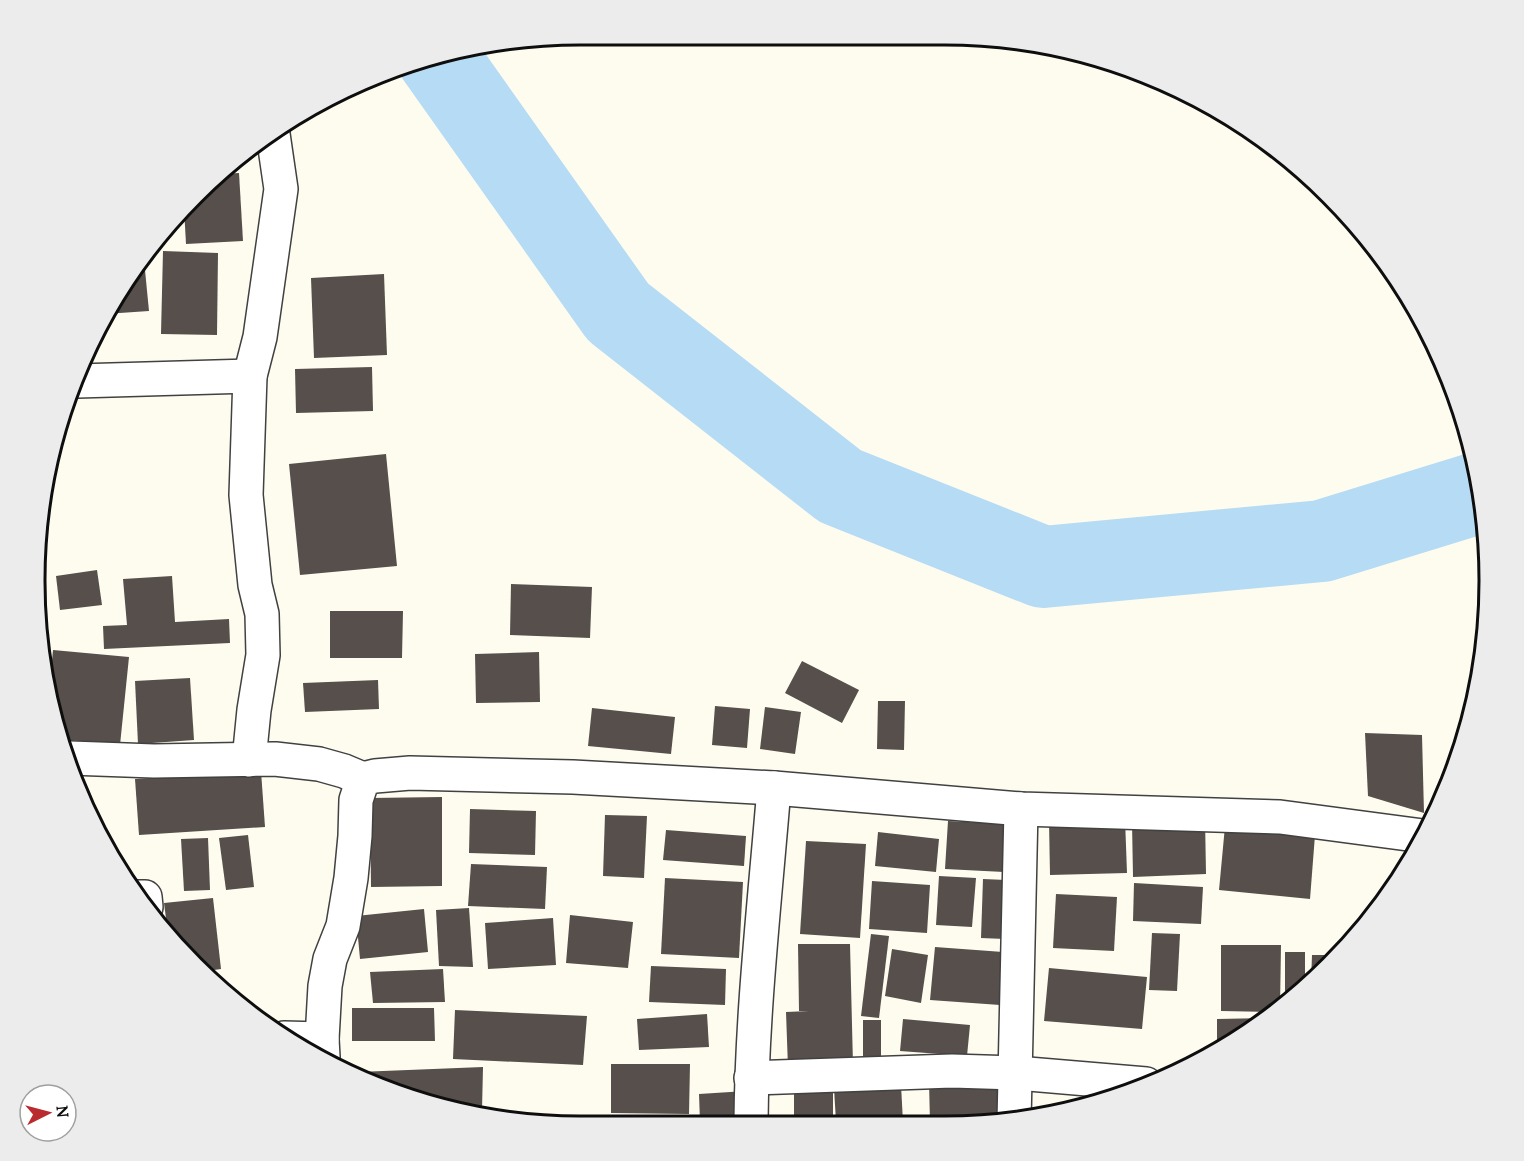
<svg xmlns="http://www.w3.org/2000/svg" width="1524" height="1161" font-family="Lora,serif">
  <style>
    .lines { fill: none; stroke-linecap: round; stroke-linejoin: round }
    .river { stroke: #b6dbf4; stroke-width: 82 }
    .building { fill: #564f4b }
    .street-casing { stroke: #414141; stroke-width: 36 }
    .street { stroke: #fff; stroke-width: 33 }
    .rim { fill: none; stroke: #0e0e0e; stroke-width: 3 }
  </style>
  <rect width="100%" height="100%" fill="#fefcef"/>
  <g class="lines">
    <path class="river" d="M 436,55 L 618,312 L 840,486 L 1043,567 L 1322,541 L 1481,492"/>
  </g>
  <g class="building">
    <path d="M 239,173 L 243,241 L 186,244 L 184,208 L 194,195 L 221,174 Z"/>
    <path d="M 163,251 L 218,253 L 217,335 L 161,334 Z"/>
    <path d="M 144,260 L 149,311 L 105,314 L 107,308 Z"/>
    <path d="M 384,274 L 387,355 L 314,358 L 311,278 Z"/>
    <path d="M 372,367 L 373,411 L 296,413 L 295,369 Z"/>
    <path d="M 386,454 L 397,566 L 300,575 L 289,464 Z"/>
    <path d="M 36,567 L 41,614 L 39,614 L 35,581 Z"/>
    <path d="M 97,570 L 102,605 L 60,610 L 56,576 Z"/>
    <path d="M 172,576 L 175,622 L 229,619 L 230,643 L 104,649 L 103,626 L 127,625 L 123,579 Z"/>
    <path d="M 511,584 L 592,587 L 590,638 L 510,635 Z"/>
    <path d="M 330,611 L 403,611 L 402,658 L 330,658 Z"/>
    <path d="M 53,650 L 129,657 L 120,745 L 61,739 L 53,722 L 49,691 Z"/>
    <path d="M 539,652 L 540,702 L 476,703 L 475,654 Z"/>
    <path d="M 802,661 L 859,690 L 842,723 L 785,693 Z"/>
    <path d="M 190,678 L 194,740 L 138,744 L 135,681 Z"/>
    <path d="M 378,680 L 379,709 L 305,712 L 303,683 Z"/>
    <path d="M 878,701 L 905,701 L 904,750 L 877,749 Z"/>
    <path d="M 715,706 L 750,709 L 747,748 L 712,745 Z"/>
    <path d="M 765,707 L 801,712 L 795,754 L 760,749 Z"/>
    <path d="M 592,708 L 675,717 L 671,754 L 588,746 Z"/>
    <path d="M 1365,733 L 1422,735 L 1424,813 L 1368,796 Z"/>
    <path d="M 261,771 L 265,827 L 139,835 L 135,779 Z"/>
    <path d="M 442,797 L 442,886 L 371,887 L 370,798 Z"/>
    <path d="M 470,809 L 536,811 L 535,855 L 469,853 Z"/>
    <path d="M 605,815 L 647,816 L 644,878 L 603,876 Z"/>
    <path d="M 1125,819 L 1127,873 L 1050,875 L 1049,821 Z"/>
    <path d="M 1205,819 L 1206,874 L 1133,877 L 1132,822 Z"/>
    <path d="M 948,821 L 1007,824 L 1004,872 L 945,869 Z"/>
    <path d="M 1225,826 L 1315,835 L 1310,899 L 1219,890 Z"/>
    <path d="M 666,830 L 746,836 L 744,866 L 663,860 Z"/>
    <path d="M 878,832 L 939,839 L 936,872 L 875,866 Z"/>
    <path d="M 248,835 L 254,887 L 226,890 L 219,838 Z"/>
    <path d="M 208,838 L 210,890 L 184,891 L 181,839 Z"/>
    <path d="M 806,841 L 866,844 L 860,938 L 800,934 Z"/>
    <path d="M 471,864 L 547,867 L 545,909 L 468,906 Z"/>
    <path d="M 939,876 L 976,878 L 972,927 L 936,925 Z"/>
    <path d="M 665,878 L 743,882 L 739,958 L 661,954 Z"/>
    <path d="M 983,879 L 1006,880 L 1005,939 L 981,938 Z"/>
    <path d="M 872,881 L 930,885 L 927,933 L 869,929 Z"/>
    <path d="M 1134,883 L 1203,887 L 1201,924 L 1133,921 Z"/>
    <path d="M 1056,894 L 1117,897 L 1114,951 L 1053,948 Z"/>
    <path d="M 213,898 L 221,969 L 200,972 L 195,967 L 168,934 L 164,903 Z"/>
    <path d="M 469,908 L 473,967 L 439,966 L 436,910 Z"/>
    <path d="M 424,909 L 428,952 L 360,959 L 356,916 Z"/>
    <path d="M 570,915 L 633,922 L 628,968 L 566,963 Z"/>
    <path d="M 553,918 L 556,965 L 488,969 L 485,923 Z"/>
    <path d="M 1152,933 L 1180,934 L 1177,991 L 1149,990 Z"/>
    <path d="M 871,934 L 889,936 L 879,1018 L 861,1016 Z"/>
    <path d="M 798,944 L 850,944 L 853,1065 L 788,1068 L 786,1012 L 809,1011 L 799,1011 Z"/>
    <path d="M 1221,945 L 1281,945 L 1280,1007 L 1274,1012 L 1221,1011 Z"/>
    <path d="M 935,947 L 1003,952 L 1000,1005 L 930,1000 Z"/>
    <path d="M 892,949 L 928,955 L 921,1003 L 885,996 Z"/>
    <path d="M 1285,952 L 1305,952 L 1305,987 L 1285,1003 Z"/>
    <path d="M 1312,955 L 1339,955 L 1329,967 L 1311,982 Z"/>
    <path d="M 651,966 L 726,969 L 725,1005 L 649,1002 Z"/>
    <path d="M 1049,968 L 1147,977 L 1142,1029 L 1044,1021 Z"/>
    <path d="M 443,969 L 445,1002 L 373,1003 L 370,972 Z"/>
    <path d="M 352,1008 L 434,1008 L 435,1041 L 352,1041 Z"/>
    <path d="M 455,1010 L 587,1016 L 583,1065 L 453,1059 Z"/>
    <path d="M 707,1014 L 709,1047 L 639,1050 L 637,1019 Z"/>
    <path d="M 1266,1018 L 1247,1035 L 1217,1049 L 1217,1019 Z"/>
    <path d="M 903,1019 L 970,1025 L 967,1056 L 900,1051 Z"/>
    <rect x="863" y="1020" width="18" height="39"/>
    <path d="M 611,1064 L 690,1064 L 689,1114 L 611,1113 Z"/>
    <path d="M 483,1067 L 482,1110 L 465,1111 L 405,1097 L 358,1074 L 358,1072 Z"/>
    <path d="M 1000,1080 L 1001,1122 L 930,1122 L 929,1082 Z"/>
    <rect x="794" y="1084" width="39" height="38"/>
    <path d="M 901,1085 L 903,1122 L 836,1122 L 834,1088 Z"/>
    <path d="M 746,1091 L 747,1122 L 700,1122 L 699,1094 Z"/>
  </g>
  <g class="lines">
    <g class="street-casing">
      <g id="street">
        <path d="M 77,381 L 250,376"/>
        <path d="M 70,758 L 154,761 L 275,759 L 319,764 L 344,771 L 363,779"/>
        <path d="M 249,760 L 254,710 L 263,655 L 262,614 L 255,585 L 246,495 L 250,376 L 260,337 L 281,189 L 273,134"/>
        <path d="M 137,897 L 145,897 L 146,907"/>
        <path d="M 284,1038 L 322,1039"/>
        <path d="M 323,1057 L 322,1039 L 325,986 L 330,959 L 343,926 L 351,878 L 355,836 L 356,800 L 363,779 L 375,776 L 410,773 L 573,777 L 774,788 L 1021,809 L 1280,817 L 1423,836"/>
        <path d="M 751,1078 L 952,1071 L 1016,1073 L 1146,1084"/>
        <path d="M 751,1122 C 752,1011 765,899 774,788"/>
        <path d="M 1014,1122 L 1021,809"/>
      </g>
    </g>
    <use href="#street" class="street"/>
  </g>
  <path d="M0 0H1524V1161H0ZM580 45H944A535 535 0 0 1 1479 580V581A535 535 0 0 1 944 1116H580A535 535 0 0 1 45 581V580A535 535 0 0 1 580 45Z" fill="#ececec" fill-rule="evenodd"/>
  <path class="rim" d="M580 45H944A535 535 0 0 1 1479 580V581A535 535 0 0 1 944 1116H580A535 535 0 0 1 45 581V580A535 535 0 0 1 580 45Z"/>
  <g transform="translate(48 1113) rotate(84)"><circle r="28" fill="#ffffff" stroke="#9f9f9f" stroke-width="1.5"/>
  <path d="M0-4.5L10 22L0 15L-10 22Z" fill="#b92b2e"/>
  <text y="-9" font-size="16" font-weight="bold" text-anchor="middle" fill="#0e0e0e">N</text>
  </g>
</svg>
